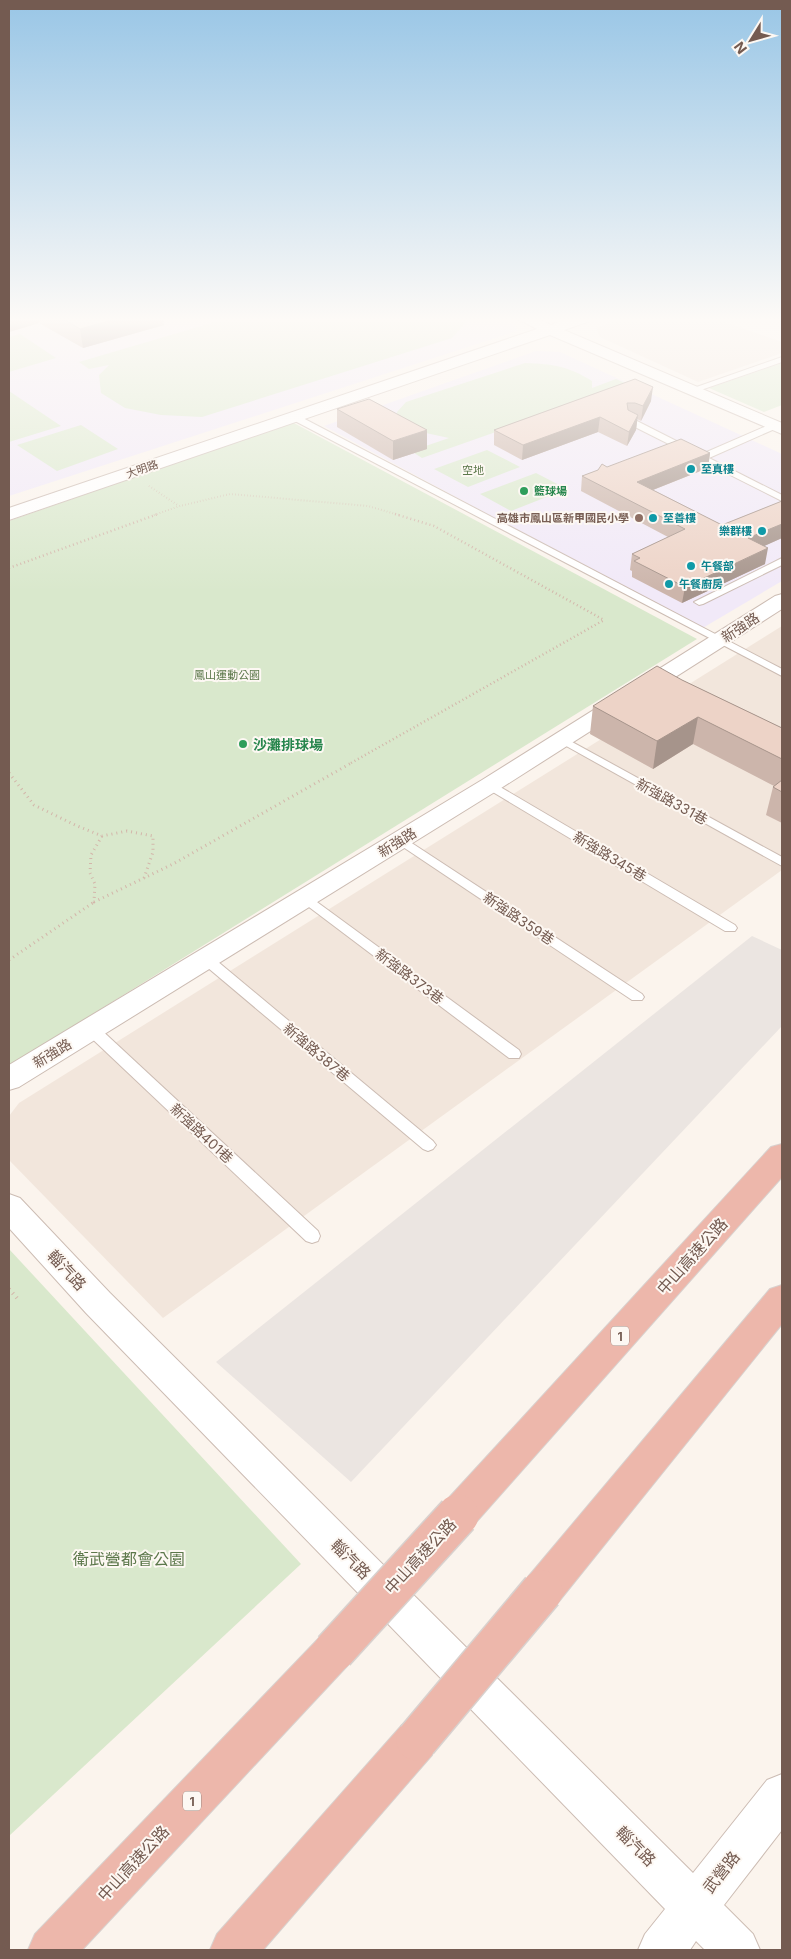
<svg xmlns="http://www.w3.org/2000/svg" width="791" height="1959" font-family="Inter,'Noto Sans TC',sans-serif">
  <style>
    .residential { fill: #f2e6dc }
    .industrial { fill: #ebe5e1 }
    .education { fill: #f1e9f8 }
    .green { fill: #d9e8cc }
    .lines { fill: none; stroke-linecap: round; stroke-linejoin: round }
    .lane-casing { stroke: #ccbcb3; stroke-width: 2 }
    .street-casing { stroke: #ccbcb3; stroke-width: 2 }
    .highway-casing { stroke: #d8d1ce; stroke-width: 2 }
    .path-far3 { stroke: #d3b6aa; stroke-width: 2; stroke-dasharray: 0.5 2.5; stroke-linecap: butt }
    .path-far2 { stroke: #d3b6aa; stroke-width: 2.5; stroke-dasharray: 1 3; stroke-linecap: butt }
    .path-far1 { stroke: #d3b6aa; stroke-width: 3; stroke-dasharray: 1 4; stroke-linecap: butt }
    .path { stroke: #d3b6aa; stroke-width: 4; stroke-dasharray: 1 4.5; stroke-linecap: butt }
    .lane { fill: #fff; fill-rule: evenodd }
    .street { fill: #fff; fill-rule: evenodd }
    .highway { fill: #edb7ab; fill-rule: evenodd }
    .highway-bridge-casing { stroke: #d8d1ce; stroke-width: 44; stroke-linecap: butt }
    .highway-bridge { stroke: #edb7ab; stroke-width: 41 }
    .wall { fill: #ccb5ab }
    .shaded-wall { fill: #a6948b }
    .building { fill: #edd3c7; stroke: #a6948b }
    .culture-dot { fill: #0f9aa8; stroke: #fdf8f3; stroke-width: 2 }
    .leisure-dot { fill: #2e9e5b; stroke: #fdf8f3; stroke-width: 2 }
    .education-dot { fill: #8d6e63; stroke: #fdf8f3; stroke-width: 2 }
    .labels { text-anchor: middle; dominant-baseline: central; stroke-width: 4; stroke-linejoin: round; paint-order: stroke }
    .far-street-label { font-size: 11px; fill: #745b51; stroke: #fdf8f3 }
    .far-culture-label { font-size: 11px; font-weight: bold; fill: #0d838f; stroke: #fdf8f3; text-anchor: start }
    .far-park-label { font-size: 11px; fill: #5c784b; stroke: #fdf8f3 }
    .far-leisure-label { font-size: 11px; font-weight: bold; fill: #27864d; stroke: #fdf8f3; text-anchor: start }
    .far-education-label { font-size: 11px; font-weight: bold; fill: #785e54; stroke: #fdf8f3; text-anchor: end }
    .shield { fill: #fdf8f3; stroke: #9d8a82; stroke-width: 1 }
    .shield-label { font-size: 12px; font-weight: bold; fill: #745b51 }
    .street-label { font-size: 14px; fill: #745b51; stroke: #fdf8f3 }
    .leisure-label { font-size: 14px; font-weight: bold; fill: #27864d; stroke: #fdf8f3; text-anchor: start }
    .near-street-label { font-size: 16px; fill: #745b51; stroke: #fdf8f3 }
    .near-park-label { font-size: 16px; fill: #5c784b; stroke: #fdf8f3 }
  </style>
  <rect width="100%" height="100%" fill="#fbf4ed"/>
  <g class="residential">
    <path d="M 626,317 L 711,317 L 782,342 L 782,353 L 698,382 L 600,337 L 596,328 Z"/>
    <path d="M 782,626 L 782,870 L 163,1318 L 9,1160 L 9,1116 L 19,1103 Z"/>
  </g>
  <path class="industrial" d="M 752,936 L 782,950 L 782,1026 L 351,1482 L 216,1362 Z"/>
  <g class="education">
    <path d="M 9,317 L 496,317 L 516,326 L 517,331 L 9,496 Z"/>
    <path d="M 536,351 L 560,352 L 782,454 L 782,581 L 701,629 L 324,426 Z"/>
  </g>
  <g class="green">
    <path d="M 232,317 L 463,317 L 467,321 L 452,338 L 202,417 L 161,415 L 125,408 L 101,393 L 99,375 L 109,365 L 89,369 L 79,362 Z"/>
    <path d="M 20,334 L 56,358 L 9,372 L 9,337 Z"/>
    <path d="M 525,363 C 553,364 568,366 592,381 L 592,388 L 616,379 L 630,385 L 422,458 L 411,451 L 449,438 L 412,430 L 397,421 L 397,412 L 406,402 Z"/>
    <path d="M 782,363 L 782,405 L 764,412 L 709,388 Z"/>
    <path d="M 9,391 L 61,426 L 9,442 Z"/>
    <path d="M 292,422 L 697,639 L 9,1066 L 9,521 Z"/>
    <path d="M 81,425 L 118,449 L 57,471 L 17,445 Z"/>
    <path d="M 487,450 L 520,467 L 468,487 L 434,469 Z"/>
    <path d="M 536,473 L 567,489 L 511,511 L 480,494 Z"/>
    <path d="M 9,1249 L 301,1564 L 9,1836 Z"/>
  </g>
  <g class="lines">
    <g class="lane-casing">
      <g id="lane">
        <path d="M 782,357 L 782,362 L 695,392 L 688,390 Z"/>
        <path d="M 293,416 L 299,416 L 782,669 L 782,676 L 293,420 Z"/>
        <path d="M 627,419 L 633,419 L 702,454 L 771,424 L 777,424 L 777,428 L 709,458 L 782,495 L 782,501 L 627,423 Z"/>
        <path d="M 782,558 L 782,565 L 703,604 L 699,605 L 694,602 Z"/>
        <path d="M 563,737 L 782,857 L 782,866 L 559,742 L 559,738 Z"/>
        <path d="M 490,781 L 735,925 L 737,928 L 735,931 L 725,931 L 486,788 L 484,785 L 486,782 Z"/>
        <path d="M 401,836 L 642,994 L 644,997 L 642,1000 L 632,1000 L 397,843 L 395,840 L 397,837 Z"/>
        <path d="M 306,894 L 519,1050 L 521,1054 L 519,1058 L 509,1058 L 301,901 L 300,898 L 301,895 Z"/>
        <path d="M 206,954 L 211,956 L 433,1141 L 436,1145 L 433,1149 L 428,1151 L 423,1149 L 201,962 L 199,959 Z"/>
        <path d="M 91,1024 L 96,1025 L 318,1231 L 320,1236 L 318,1241 L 312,1243 L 306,1241 L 86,1033 L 84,1029 L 86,1025 Z"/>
      </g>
    </g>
    <g class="street-casing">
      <g id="street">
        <path d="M 514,317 L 534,317 L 551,325 L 572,317 L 595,317 L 593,320 L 564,330 L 782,423 L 782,434 L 550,335 L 9,520 L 9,508 L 537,329 Z"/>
        <path d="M 782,594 L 782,609 L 498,790 L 19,1087 L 9,1090 L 9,1065 L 482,780 L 775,596 Z"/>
        <path d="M 9,1194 L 20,1198 L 110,1293 L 693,1873 L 767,1780 L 782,1774 L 782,1830 L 724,1905 L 753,1934 L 760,1950 L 705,1950 L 696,1941 L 690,1950 L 638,1950 L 645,1934 L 665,1909 L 86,1313 L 9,1228 Z"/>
      </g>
    </g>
    <g class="highway-casing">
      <g id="highway">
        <path d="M 782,1144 L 782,1177 L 471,1528 L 458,1533 L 445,1528 L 439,1515 L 445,1502 L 771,1147 Z"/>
        <path d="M 782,1285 L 782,1324 L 556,1605 L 542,1610 L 528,1605 L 522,1591 L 528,1577 L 770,1289 Z"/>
        <path d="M 334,1631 L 348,1637 L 354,1651 L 348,1665 L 82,1950 L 28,1950 L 35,1934 L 320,1637 Z"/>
        <path d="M 417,1719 L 432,1725 L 438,1740 L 432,1755 L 263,1950 L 210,1950 L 217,1934 L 402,1725 Z"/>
      </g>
    </g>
    <g class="path-far3">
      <path d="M 149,486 L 179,506"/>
      <path d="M 154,515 L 180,506 L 230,494 L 368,506 L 399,515"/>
    </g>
    <g class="path-far2">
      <path d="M 395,514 L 434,526 L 604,620"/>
      <path d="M 9,568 L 158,514"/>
      <path d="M 351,763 L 604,620"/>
    </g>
    <g class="path-far1">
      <path d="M 9,773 L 34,805 L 75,825 L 102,836 L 127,831 L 153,836 L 153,852 L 144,878"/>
      <path d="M 102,836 L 91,855 L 90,873 L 95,884 L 94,902 L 173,864 L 353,762"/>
      <path d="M 9,960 L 94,902"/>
    </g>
    <path class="path" d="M 9,1289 L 17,1298"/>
    <use href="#lane" class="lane"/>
    <use href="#street" class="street"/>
    <use href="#highway" class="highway"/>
    <g class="highway-bridge-casing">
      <g id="highway-bridge">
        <path d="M 334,1651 L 458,1515"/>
        <path d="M 417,1740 L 542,1591"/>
      </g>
    </g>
    <use href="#highway-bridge" class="highway-bridge"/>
  </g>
  <g class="wall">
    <path d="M 9,317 L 163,317 L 164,325 L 83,348 L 39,323 L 9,332 Z"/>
    <path d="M 635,379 L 651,401 L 641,421 L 637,419 L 636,430 L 627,446 L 598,432 L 522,460 L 494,445 L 494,430 Z"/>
    <path d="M 337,409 L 427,449 L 393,460 L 337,427 Z"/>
    <path d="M 710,453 L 708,468 L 653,490 L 722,525 L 782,501 L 782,538 L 764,546 L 765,564 L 682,603 L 632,577 L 632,571 L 630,570 L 632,554 L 668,537 L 581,491 L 582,476 L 607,467 Z"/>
    <path d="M 682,680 L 782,728 L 782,823 L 766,815 L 773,787 L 774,786 L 693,744 L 653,769 L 590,734 L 593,706 Z"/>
  </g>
  <g class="shaded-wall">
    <path d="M 9,317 L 38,317 L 39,323 L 9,332 Z"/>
    <path d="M 122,317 L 163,317 L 164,325 L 83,348 L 80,329 Z"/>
    <path d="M 653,387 L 651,401 L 641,421 L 643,406 Z"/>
    <path d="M 638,415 L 636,430 L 627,446 L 629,432 Z"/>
    <path d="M 600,417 L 598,432 L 522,460 L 523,445 Z"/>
    <path d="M 427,430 L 427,449 L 393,460 L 393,441 Z"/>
    <path d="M 710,453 L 708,468 L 635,497 L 637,482 Z"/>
    <path d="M 782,524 L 782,538 L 746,554 L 748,538 Z"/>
    <path d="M 768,548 L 765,564 L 682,603 L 685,587 Z"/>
    <path d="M 698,717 L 693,744 L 653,769 L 657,741 Z"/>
  </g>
  <g class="building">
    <path d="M 60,317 L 122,317 L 80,329 Z"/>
    <path d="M 635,379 L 653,387 L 643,406 L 635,403 L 627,403 L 628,410 L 638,415 L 629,432 L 600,417 L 523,445 L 494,430 Z"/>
    <path d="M 369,399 L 427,430 L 393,441 L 337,409 Z"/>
    <path d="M 681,439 L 710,453 L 637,482 L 722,525 L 782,501 L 782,524 L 748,538 L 768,548 L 685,587 L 634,561 L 640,558 L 632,554 L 685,529 L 582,476 L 598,470 L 602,464 L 607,467 Z"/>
    <path d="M 657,666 L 682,680 L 782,728 L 782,759 L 698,717 L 657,741 L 593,706 Z"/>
    <path d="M 782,780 L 782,792 L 773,787 Z"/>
  </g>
  <linearGradient id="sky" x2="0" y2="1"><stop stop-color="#99c6e6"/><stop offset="0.54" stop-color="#fdfaf7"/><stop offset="1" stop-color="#fdfaf7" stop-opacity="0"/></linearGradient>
  <rect width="791" height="592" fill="url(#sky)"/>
  <g class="culture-dot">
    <circle cx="691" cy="469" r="5"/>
    <circle cx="653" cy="518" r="5"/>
    <circle cx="762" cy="531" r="5"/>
    <circle cx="691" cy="566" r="5"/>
    <circle cx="669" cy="584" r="5"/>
  </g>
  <g class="leisure-dot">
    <circle cx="524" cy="491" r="5"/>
    <circle cx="243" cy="744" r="5"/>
  </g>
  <circle class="education-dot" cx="639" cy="518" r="5"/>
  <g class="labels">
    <g class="far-street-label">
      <text transform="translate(142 469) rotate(-19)">大明路</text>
    </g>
    <g class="far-culture-label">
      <text x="701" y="469">至真樓</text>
      <text x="663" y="518">至善樓</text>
      <text x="752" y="531" text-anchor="end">樂群樓</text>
      <text x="701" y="566">午餐部</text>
      <text x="679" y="584">午餐廚房</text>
    </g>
    <g class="far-park-label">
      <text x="473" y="470">空地</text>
      <text x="227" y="675">鳳山運動公園</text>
    </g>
    <g class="far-leisure-label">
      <text x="534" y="491">籃球場</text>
    </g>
    <g class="far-education-label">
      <text x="629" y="518">高雄市鳳山區新甲國民小學</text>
    </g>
    <g class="shield">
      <rect x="611" y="1326.5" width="18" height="19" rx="4"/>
      <rect x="183" y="1791.5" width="18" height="19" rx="4"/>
    </g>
    <g class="shield-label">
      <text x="620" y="1336">1</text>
      <text x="192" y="1801">1</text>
    </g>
    <g class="street-label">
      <text transform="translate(740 627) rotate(-33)">新強路</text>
      <text transform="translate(672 801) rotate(29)">新強路331巷</text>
      <text transform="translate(397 842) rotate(-32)">新強路</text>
      <text transform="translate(610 856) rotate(31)">新強路345巷</text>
      <text transform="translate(519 918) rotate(34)">新強路359巷</text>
      <text transform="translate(410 976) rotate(37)">新強路373巷</text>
      <text transform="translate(317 1052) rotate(40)">新強路387巷</text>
      <text transform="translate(52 1053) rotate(-31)">新強路</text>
      <text transform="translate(202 1133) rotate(43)">新強路401巷</text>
    </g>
    <g class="leisure-label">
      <text x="253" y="744">沙灘排球場</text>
    </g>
    <g class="near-street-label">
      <text transform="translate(692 1256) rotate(-48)">中山高速公路</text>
      <text transform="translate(67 1270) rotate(47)">輜汽路</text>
      <text transform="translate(420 1556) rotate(-47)">中山高速公路</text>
      <text transform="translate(351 1559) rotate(45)">輜汽路</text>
      <text transform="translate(636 1846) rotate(45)">輜汽路</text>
      <text transform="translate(133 1863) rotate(-47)">中山高速公路</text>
      <text transform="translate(721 1872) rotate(-52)">武營路</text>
    </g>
    <g class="near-park-label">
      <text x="129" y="1559">衛武營都會公園</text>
    </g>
  </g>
  <rect width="791" height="1959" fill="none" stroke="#745b51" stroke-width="20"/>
  <g transform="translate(751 40) rotate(233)" stroke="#fdf8f3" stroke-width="4" paint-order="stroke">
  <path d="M0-4L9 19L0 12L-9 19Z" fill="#745b51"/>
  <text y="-8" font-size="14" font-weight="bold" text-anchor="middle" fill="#745b51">N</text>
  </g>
</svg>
